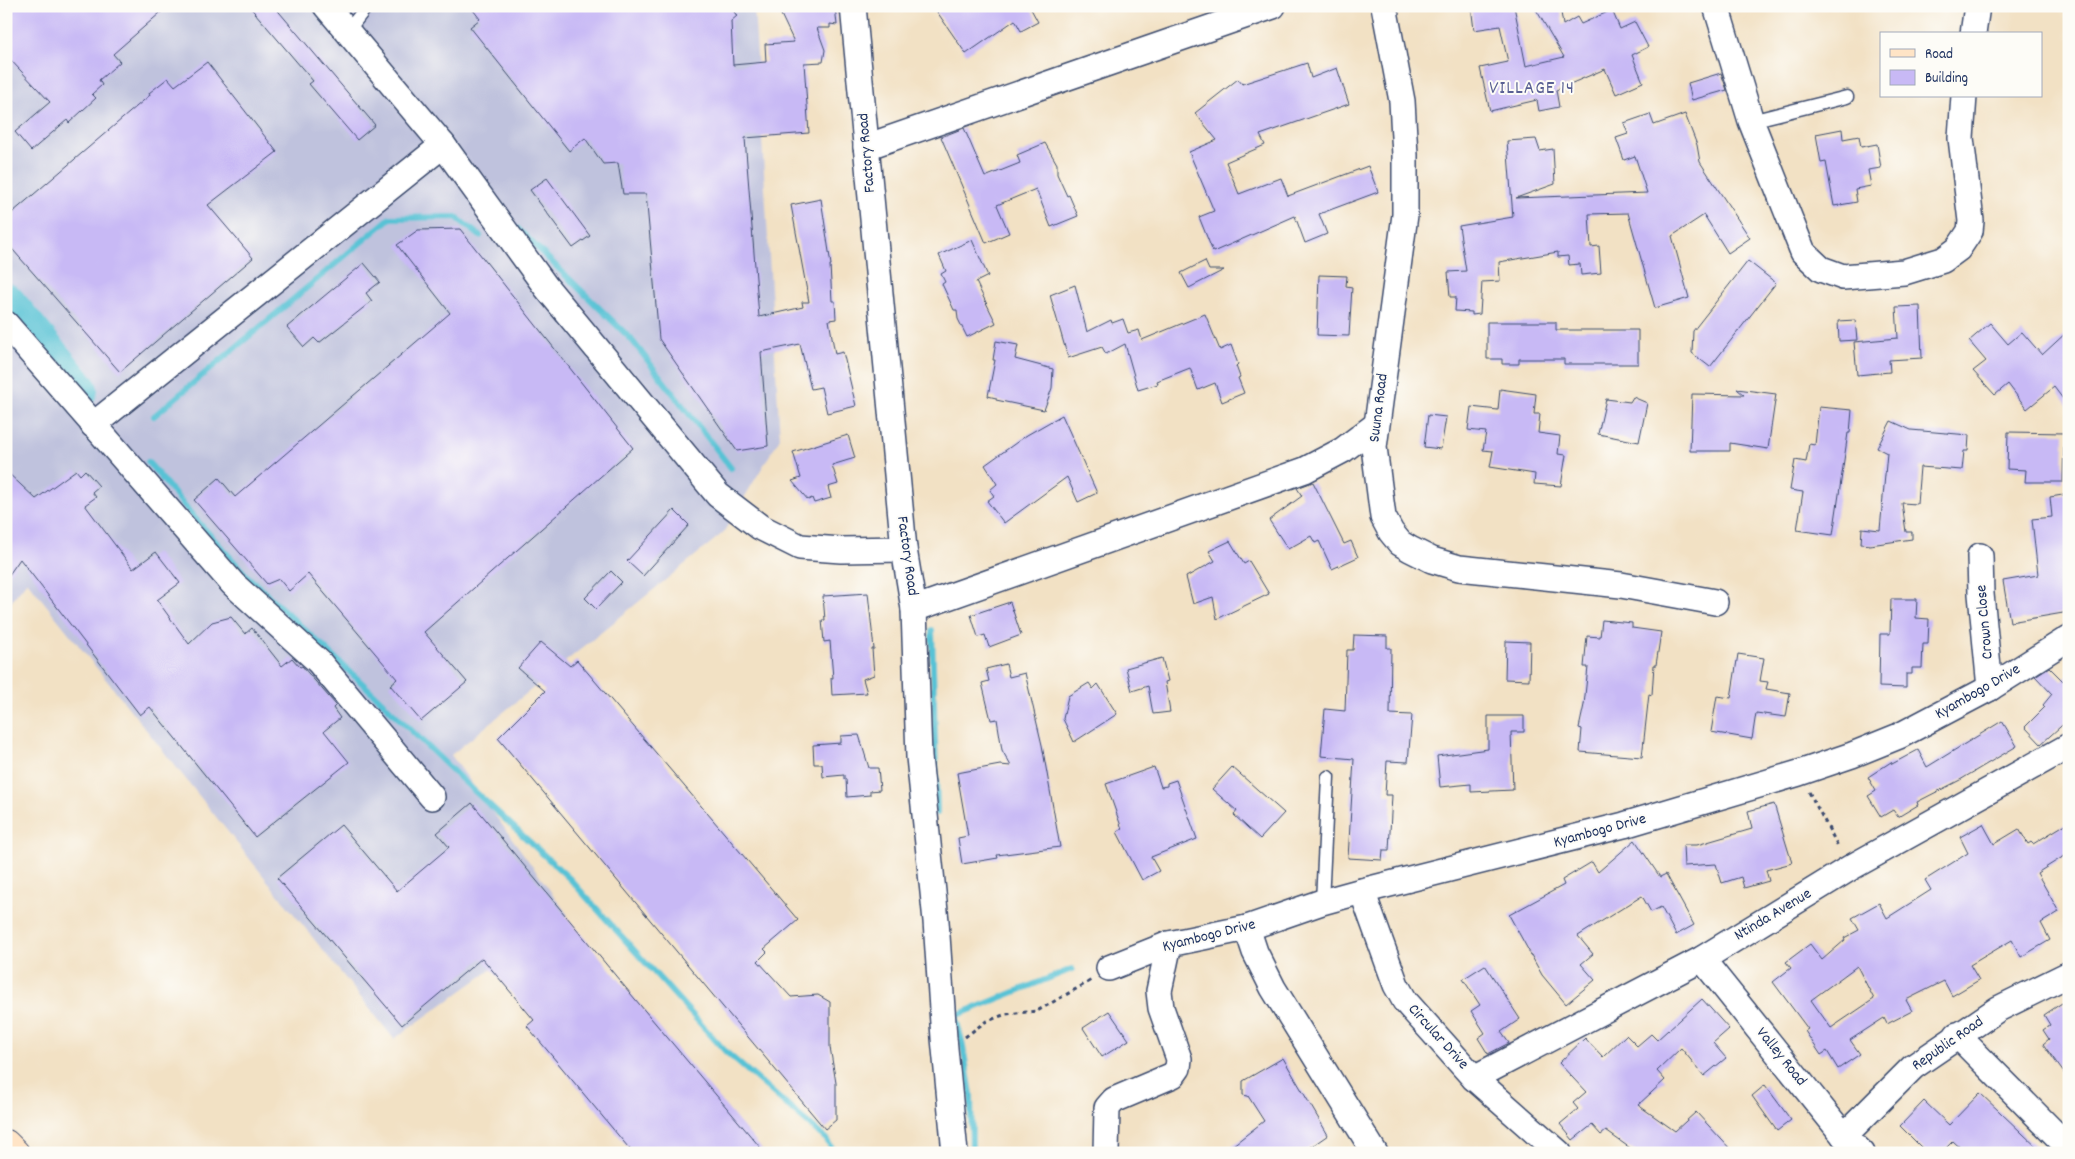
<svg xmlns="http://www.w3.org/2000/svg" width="2075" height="1159" font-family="Dekko,sans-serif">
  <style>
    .industrial { fill: #bfc2dd }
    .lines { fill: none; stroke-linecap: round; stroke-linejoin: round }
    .stream { stroke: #59c2d5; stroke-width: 6 }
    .river { stroke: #59c2d5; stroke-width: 38 }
    .building { fill: #c8b9f5; fill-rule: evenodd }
    .lane-casing { stroke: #3b4a6d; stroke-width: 15 }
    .street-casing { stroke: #3b4a6d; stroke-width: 28 }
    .secondary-casing { stroke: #3b4a6d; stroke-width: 30 }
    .path { stroke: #3b4a6d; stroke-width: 3; stroke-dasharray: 4 4; stroke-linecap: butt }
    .lane { stroke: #fff; stroke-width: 12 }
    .street { stroke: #fff; stroke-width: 25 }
    .secondary { stroke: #ffe4c6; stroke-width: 28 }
    .labels { text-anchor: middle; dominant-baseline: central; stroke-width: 4; stroke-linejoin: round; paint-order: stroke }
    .street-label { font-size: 16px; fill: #1b2f5e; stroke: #fdfcf7 }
    .quarter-label { font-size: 19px; letter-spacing: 1px; fill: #585f93; stroke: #fdfcf7 }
  </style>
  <rect width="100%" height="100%" fill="#fdfcf7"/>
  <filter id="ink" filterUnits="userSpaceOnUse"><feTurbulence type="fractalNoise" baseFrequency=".02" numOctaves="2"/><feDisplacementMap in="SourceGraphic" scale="10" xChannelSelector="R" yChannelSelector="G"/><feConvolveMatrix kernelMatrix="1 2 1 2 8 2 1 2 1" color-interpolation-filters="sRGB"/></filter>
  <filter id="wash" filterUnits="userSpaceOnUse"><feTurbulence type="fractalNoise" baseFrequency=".0096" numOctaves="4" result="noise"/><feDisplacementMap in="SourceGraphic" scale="20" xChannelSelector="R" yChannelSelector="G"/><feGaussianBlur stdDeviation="1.12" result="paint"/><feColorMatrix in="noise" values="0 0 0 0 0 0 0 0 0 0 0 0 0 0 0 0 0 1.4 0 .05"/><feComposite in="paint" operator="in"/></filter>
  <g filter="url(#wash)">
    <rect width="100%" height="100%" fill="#f2e1c4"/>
    <path class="industrial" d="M 6,6 L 754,6 L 780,438 L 723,533 L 451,755 L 568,915 L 394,1039 L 27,581 L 6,608 Z"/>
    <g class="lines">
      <g class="stream">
        <path d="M 518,229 L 631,339 L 731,468"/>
        <path d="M 154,416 L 390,218 L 456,217 L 480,236"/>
        <path d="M 148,462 L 192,515 L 248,577 L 377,697 L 456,774 L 570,879 L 726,1052 L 826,1139 L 835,1153"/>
        <path d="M 932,630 L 937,813"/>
        <path d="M 954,1011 L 962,1041 L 971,1094 L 972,1153"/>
        <path d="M 955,1016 L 1072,969"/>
      </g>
      <path class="river" d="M 6,302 L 79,390"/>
    </g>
    <g id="blocks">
      <g class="building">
        <path d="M 6,6 L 168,6 L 113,54 L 120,62 L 99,80 L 102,85 L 92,94 L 96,98 L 69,123 L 67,120 L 31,151 L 15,132 L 50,102 L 6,55 Z"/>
        <path d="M 249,6 L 274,6 L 375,125 L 357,140 L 309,84 L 313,81 Z"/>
        <path d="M 470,6 L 730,6 L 737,16 L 731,21 L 733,65 L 766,62 L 765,44 L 794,42 L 777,6 L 835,6 L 837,25 L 830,24 L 830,28 L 817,28 L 825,50 L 823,62 L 804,63 L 809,133 L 745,138 L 759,317 L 803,307 L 802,302 L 809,302 L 791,205 L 821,199 L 831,265 L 830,265 L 832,301 L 835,301 L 836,319 L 829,320 L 835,354 L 843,352 L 856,406 L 827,413 L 821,387 L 811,389 L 800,344 L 761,352 L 768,446 L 737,451 L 659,339 L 646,194 L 623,194 L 618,163 L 603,164 L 585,138 L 569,151 L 470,27 L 480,19 Z"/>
        <path d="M 933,6 L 1035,6 L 1031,9 L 1038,22 L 1021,31 L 1015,20 L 966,54 Z"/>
        <path d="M 1471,6 L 1514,6 L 1526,66 L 1564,57 L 1534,6 L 1560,6 L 1563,25 L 1577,17 L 1581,24 L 1612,10 L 1620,29 L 1635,22 L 1648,47 L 1632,55 L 1643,82 L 1616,94 L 1605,69 L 1556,90 L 1559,107 L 1539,111 L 1537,100 L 1490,111 L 1480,68 L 1508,62 L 1500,26 L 1474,30 Z"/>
        <path d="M 207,62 L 277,152 L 208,205 L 253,258 L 120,372 L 6,242 L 6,218 L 150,95 L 149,93 L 168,78 L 175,86 Z"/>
        <path d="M 1307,63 L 1311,78 L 1337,68 L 1349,104 L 1260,135 L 1265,145 L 1226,162 L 1239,194 L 1281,178 L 1288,196 L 1368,166 L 1378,192 L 1319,214 L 1327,234 L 1305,243 L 1295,216 L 1213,252 L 1199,217 L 1214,211 L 1189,152 L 1217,140 L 1195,113 L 1238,79 L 1242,84 Z"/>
        <path d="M 1721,73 L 1727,90 L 1692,100 L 1688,83 Z"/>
        <path d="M 1650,114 L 1654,125 L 1685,114 L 1697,145 L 1700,162 L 1750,238 L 1728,253 L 1704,215 L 1672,236 L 1689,298 L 1655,308 L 1628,213 L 1589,214 L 1591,247 L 1599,246 L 1601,273 L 1581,275 L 1580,264 L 1569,265 L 1568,256 L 1558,257 L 1558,252 L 1499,262 L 1500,281 L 1482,282 L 1480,314 L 1472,315 L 1472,312 L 1455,311 L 1456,297 L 1450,297 L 1448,272 L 1466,271 L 1459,226 L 1513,217 L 1507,141 L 1536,139 L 1540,151 L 1553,149 L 1555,184 L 1516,198 L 1647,193 L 1635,156 L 1624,160 L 1616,138 L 1628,134 L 1624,123 Z"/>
        <path d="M 964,128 L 985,177 L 1020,163 L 1017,155 L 1045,143 L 1057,164 L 1057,174 L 1067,196 L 1069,195 L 1078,216 L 1051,227 L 1036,189 L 997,205 L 1009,233 L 986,243 L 941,137 Z"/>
        <path d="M 1842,129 L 1843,139 L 1859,136 L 1861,147 L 1877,144 L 1881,168 L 1868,170 L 1871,186 L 1855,189 L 1857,202 L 1834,206 L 1826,162 L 1821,163 L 1816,134 Z"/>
        <path d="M 547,178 L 590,236 L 573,248 L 530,190 Z"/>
        <path d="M 460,229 L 633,448 L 424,632 L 467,682 L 421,721 L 390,685 L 397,679 L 308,574 L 289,591 L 279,579 L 267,584 L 194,500 L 219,478 L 235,497 L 450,313 L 397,245 L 418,230 Z"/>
        <path d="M 972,240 L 988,276 L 976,282 L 996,323 L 967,337 L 958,319 L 957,310 L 954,310 L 942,284 L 945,282 L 941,274 L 946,271 L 939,255 Z"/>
        <path d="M 1205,261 L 1209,270 L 1224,270 L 1189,288 L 1181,273 Z"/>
        <path d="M 1748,261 L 1776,283 L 1710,367 L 1692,353 L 1693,331 Z"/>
        <path d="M 364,263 L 380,282 L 366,293 L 372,301 L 319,343 L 314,338 L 304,347 L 287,327 Z"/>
        <path d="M 1319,275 L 1347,276 L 1346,286 L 1352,287 L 1349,336 L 1317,335 Z"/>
        <path d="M 1075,285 L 1087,332 L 1111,320 L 1112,323 L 1123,319 L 1128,333 L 1139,330 L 1142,340 L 1205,314 L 1220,350 L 1231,345 L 1238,364 L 1236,366 L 1240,377 L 1238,378 L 1244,393 L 1222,402 L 1215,383 L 1198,390 L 1190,368 L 1157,381 L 1158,384 L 1138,390 L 1125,344 L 1106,354 L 1102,347 L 1068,358 L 1050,295 Z"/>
        <path d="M 1920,306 L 1922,358 L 1889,360 L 1890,372 L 1857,375 L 1854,342 L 1898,338 L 1896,307 Z"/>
        <path d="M 1855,320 L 1857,340 L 1839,341 L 1838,321 Z"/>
        <path d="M 1487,322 L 1556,322 L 1556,330 L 1638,330 L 1638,364 L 1564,364 L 1564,359 L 1519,359 L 1519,364 L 1502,364 L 1502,359 L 1487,359 Z"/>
        <path d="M 1990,323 L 2008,344 L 2022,332 L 2042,355 L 2069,330 L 2069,407 L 2054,387 L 2027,409 L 2008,384 L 1995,395 L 1973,371 L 1986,361 L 1969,341 Z"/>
        <path d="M 996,341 L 1018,345 L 1015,359 L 1053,369 L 1052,388 L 1044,410 L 996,400 L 996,398 L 988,396 L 995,360 L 993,360 Z"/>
        <path d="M 1500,389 L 1536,394 L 1534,414 L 1540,414 L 1538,433 L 1560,436 L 1558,454 L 1566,455 L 1561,486 L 1534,484 L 1535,474 L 1490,467 L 1493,451 L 1483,450 L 1486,432 L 1468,430 L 1471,407 L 1498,410 Z"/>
        <path d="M 1737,389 L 1776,394 L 1768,449 L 1730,443 L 1730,451 L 1690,451 L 1692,394 L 1744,395 Z"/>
        <path d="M 1633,397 L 1647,403 L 1639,442 L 1598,434 L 1606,399 L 1630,402 Z"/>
        <path d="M 1819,407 L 1852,410 L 1850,433 L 1848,433 L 1833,535 L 1797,530 L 1803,492 L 1790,490 L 1795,460 L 1806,462 L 1809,444 L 1815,445 Z"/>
        <path d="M 1062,415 L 1097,493 L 1078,502 L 1067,477 L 1004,523 L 987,501 L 994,496 L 990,490 L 997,484 L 985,465 L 1027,435 Z"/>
        <path d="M 1428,415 L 1446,417 L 1441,449 L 1424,447 Z"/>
        <path d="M 1891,421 L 1911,430 L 1969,435 L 1968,451 L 1964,451 L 1962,470 L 1920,467 L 1917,504 L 1902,503 L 1906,532 L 1912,532 L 1912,539 L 1870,545 L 1861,544 L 1862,528 L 1880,530 L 1887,453 L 1877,448 Z"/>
        <path d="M 2008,432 L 2064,433 L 2063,482 L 2025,482 L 2026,470 L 2007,469 Z"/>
        <path d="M 848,435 L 855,458 L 832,465 L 838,484 L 828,487 L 831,498 L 814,503 L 812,498 L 808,500 L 792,481 L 801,478 L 793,452 Z"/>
        <path d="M 76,470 L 80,475 L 85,470 L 99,486 L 92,492 L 96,497 L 85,505 L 133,569 L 156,552 L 180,583 L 157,600 L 189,644 L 212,622 L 231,617 L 245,634 L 252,628 L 282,666 L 292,658 L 300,667 L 302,666 L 336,705 L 333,708 L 340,718 L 324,731 L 349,762 L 255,837 L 150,707 L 140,715 L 20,559 L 6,579 L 6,471 L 36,499 Z"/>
        <path d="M 1313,482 L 1344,544 L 1351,541 L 1358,557 L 1332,569 L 1319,541 L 1315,543 L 1311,536 L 1288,549 L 1269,520 L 1302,496 L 1297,488 Z"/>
        <path d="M 2069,494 L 2069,612 L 2010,622 L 2003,581 L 2038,575 L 2032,519 L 2052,517 L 2050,497 Z"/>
        <path d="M 674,510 L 689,525 L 643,576 L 627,561 Z"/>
        <path d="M 1230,541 L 1244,564 L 1249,561 L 1269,594 L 1217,619 L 1213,597 L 1193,604 L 1186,577 L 1215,561 L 1209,551 Z"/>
        <path d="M 611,571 L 622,582 L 596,609 L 585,598 Z"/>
        <path d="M 868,593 L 874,649 L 872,649 L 874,675 L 863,679 L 867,693 L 832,695 L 831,678 L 833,678 L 830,641 L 824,642 L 822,620 L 825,620 L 823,596 Z"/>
        <path d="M 1891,599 L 1917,599 L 1916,618 L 1929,619 L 1928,644 L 1923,644 L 1922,668 L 1912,668 L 1912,674 L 1906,674 L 1906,688 L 1879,687 L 1880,634 L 1890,634 Z"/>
        <path d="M 1010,602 L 1021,635 L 989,647 L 985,635 L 978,637 L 971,615 Z"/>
        <path d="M 1602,620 L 1632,623 L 1632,628 L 1661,632 L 1656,665 L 1654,665 L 1652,695 L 1649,694 L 1642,757 L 1580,752 L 1582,729 L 1579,728 L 1584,705 L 1588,667 L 1584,667 L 1587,636 L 1600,637 Z"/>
        <path d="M 1354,635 L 1387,636 L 1387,648 L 1391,648 L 1390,714 L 1412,715 L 1408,762 L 1387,761 L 1385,795 L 1392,795 L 1389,850 L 1383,850 L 1382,860 L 1348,858 L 1354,759 L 1321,756 L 1325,709 L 1345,711 L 1347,650 L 1353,650 Z"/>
        <path d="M 1506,641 L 1530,642 L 1529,680 L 1505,679 Z"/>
        <path d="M 541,642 L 570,666 L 577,660 L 798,920 L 764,949 L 767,952 L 758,961 L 791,997 L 818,995 L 830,1002 L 830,1047 L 836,1083 L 836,1120 L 825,1129 L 498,738 L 545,691 L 518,668 Z"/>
        <path d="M 1738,654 L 1764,658 L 1760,681 L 1768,682 L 1766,689 L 1790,693 L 1786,717 L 1756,713 L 1752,739 L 1711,732 L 1717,696 L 1731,698 Z"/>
        <path d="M 1162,658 L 1168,681 L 1165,682 L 1170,712 L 1153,714 L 1148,686 L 1132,691 L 1126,668 Z"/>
        <path d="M 1006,664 L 1009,677 L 1025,673 L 1042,745 L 1060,847 L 997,855 L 998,858 L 962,864 L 958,838 L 968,836 L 957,773 L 1000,765 L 1011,766 L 1002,750 L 997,719 L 991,720 L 982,683 L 989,681 L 986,669 Z"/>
        <path d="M 2049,667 L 2063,681 L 2069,674 L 2069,719 L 2041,744 L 2025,727 L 2045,707 L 2043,705 L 2052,694 L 2035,676 Z"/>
        <path d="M 1089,683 L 1093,689 L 1098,684 L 1117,714 L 1074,742 L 1063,719 L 1068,696 Z"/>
        <path d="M 1488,716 L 1524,716 L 1524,732 L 1511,732 L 1513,790 L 1471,792 L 1471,784 L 1440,787 L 1437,756 L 1488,749 Z"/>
        <path d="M 2002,721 L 2017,746 L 1960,780 L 1917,802 L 1918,805 L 1898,817 L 1893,810 L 1881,817 L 1868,796 L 1876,791 L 1868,777 L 1891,762 L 1892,764 L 1918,750 L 1927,767 Z"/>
        <path d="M 859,735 L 869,768 L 878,768 L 880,790 L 870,791 L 870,795 L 847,797 L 846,779 L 844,779 L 844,775 L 823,777 L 822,764 L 814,764 L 813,745 L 841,743 L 841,736 Z"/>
        <path d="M 1154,767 L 1161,787 L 1167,786 L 1167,783 L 1176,780 L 1197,839 L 1151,857 L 1159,871 L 1142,880 L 1117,832 L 1122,829 L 1106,784 Z"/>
        <path d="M 1232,767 L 1284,813 L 1260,839 L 1234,815 L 1237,811 L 1212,789 Z"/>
        <path d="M 472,803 L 645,1011 L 765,1153 L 633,1153 L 527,1026 L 534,1020 L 482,958 L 402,1025 L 277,878 L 341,825 L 397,891 L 449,847 L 437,833 Z"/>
        <path d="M 1774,804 L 1792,863 L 1766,870 L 1769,881 L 1744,888 L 1741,877 L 1722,883 L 1716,864 L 1684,866 L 1683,845 L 1697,845 L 1752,829 L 1748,811 Z"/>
        <path d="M 2069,822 L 2069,853 L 2037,873 L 2059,912 L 2041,923 L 2050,940 L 2021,957 L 2012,940 L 1970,965 L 1979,980 L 1952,996 L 1944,981 L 1906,1000 L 1912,1011 L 1887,1024 L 1884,1018 L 1850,1040 L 1860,1054 L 1838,1069 L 1827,1051 L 1821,1055 L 1805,1031 L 1808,1029 L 1773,982 L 1791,968 L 1786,962 L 1810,944 L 1822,960 L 1845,940 L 1844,938 L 1859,930 L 1852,918 L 1879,903 L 1887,918 L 1931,890 L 1925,880 L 1968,853 L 1960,837 L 1983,824 L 1994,844 L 2019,829 L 2028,844 L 2031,842 L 2033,844 ZM 1857,966 L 1874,999 L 1831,1028 L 1811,1000 Z"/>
        <path d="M 1635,840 L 1660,877 L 1666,874 L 1694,925 L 1676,935 L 1661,907 L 1651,912 L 1642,896 L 1578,936 L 1593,954 L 1581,964 L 1595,980 L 1566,1004 L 1542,975 L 1509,915 L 1564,885 L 1562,880 L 1592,862 L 1598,872 Z"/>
        <path d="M 1485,965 L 1520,1019 L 1501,1032 L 1509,1043 L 1488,1054 L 1478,1038 L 1485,1033 L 1471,1011 L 1480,1005 L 1463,979 Z"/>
        <path d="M 1702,999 L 1729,1029 L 1713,1043 L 1726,1058 L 1704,1076 L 1681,1048 L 1657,1071 L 1665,1080 L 1638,1105 L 1675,1131 L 1696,1112 L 1734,1153 L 1637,1153 L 1606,1131 L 1601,1135 L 1592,1125 L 1573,1140 L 1560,1124 L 1578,1109 L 1573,1103 L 1586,1092 L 1559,1063 L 1585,1038 L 1603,1057 L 1626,1035 L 1637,1046 L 1651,1034 L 1657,1040 Z"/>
        <path d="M 2062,1003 L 2069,1011 L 2069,1080 L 2043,1044 L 2049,1039 L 2043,1030 L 2050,1025 L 2044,1015 Z"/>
        <path d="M 1109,1011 L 1129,1040 L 1102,1057 L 1083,1028 Z"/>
        <path d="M 1283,1058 L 1328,1135 L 1302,1153 L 1223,1153 L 1264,1121 L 1248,1096 L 1243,1095 L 1243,1081 Z"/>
        <path d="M 1765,1085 L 1791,1120 L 1777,1131 L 1752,1096 Z"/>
        <path d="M 1980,1093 L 2043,1153 L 1966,1153 L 1953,1141 L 1941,1153 L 1927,1153 L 1900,1126 L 1924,1101 L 1949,1125 Z"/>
      </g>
    </g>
  </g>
  <g filter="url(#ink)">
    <use href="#blocks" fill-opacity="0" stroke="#3b4a6d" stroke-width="1"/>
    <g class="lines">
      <g class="lane-casing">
        <g id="lane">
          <path d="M 347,32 L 367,6"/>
          <path d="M 1751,121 L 1847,97"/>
          <path d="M 1322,902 L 1328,777"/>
        </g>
      </g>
      <g class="street-casing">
        <g id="street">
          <path d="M 326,6 L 443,145 L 546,287 L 718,495 L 760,527 L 800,547 L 841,550 L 904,549"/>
          <path d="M 853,6 L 904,549 L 914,609 L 1305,470 L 1343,450 L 1376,425"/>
          <path d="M 1384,6 L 1402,101 L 1405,155 L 1405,215 L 1374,447 L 1383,517 L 1391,532 L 1400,543 L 1410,549 L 1432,560 L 1459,568 L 1621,585 L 1715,602"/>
          <path d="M 1716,6 L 1751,121 L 1803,252 L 1821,269 L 1843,277 L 1904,272 L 1943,260 L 1958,249 L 1970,231 L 1971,221 L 1961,138 L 1964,96"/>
          <path d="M 1973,34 L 1977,6"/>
          <path d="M 866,147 L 1273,6"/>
          <path d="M 6,324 L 233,584 L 319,662 L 432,797"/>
          <path d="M 93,425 L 443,145"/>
          <path d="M 1980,556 L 1981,594 L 1990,688"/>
          <path d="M 914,609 L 919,757 L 936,921 L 944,1038 L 955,1153"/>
          <path d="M 1362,891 L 1396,985 L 1405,1001 L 1474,1078 L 1559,1153"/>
          <path d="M 1247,928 L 1255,952 L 1273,988 L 1375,1153"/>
          <path d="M 1702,959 L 1844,1136 L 1862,1153"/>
          <path d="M 1109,968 L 1169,944 L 1247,928 L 1322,902 L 1362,891 L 1624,825 L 1799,773 L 1852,755 L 1899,736 L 1990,688 L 2069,638"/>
          <path d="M 1957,1035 L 2069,1148"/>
          <path d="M 1474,1078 L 1702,959 L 1850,868 L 2069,746"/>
          <path d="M 1844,1136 L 1913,1067 L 1998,1009 L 2069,974"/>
          <path d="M 1106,1153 L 1107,1108 L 1114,1100 L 1173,1075 L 1178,1068 L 1179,1059 L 1161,1008 L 1159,991 L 1169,944"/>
        </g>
      </g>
      <g class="secondary-casing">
        <path id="secondary" d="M 6,1144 L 15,1153"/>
      </g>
      <g class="path">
        <path d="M 1809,792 L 1839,848"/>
        <path d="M 965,1037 L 985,1022 L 1006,1014 L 1037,1011 L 1092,980"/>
      </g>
      <use href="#lane" class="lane"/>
      <use href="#street" class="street"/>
      <use href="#secondary" class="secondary"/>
    </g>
  </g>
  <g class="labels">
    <g class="street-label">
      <text transform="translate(867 153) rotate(-95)">Factory Road</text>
      <text transform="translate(1379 408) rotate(-83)">Suuna Road</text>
      <text transform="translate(907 556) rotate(82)">Factory Road</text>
      <text transform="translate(1985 622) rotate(-95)">Crown Close</text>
      <text transform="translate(1978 692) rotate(-30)">Kyambogo Drive</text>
      <text transform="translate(1600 831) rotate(-15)">Kyambogo Drive</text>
      <text transform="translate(1773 915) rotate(-31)">Ntinda Avenue</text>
      <text transform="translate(1209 936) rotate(-14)">Kyambogo Drive</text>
      <text transform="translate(1438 1037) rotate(48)">Circular Drive</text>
      <text transform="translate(1948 1044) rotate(-35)">Republic Road</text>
      <text transform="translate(1781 1057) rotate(51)">Valley Road</text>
    </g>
    <g class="quarter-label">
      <text x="1532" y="89">VILLAGE 14</text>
    </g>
  </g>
  <rect width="2075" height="1159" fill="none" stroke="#fdfcf7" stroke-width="25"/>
  <rect x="1880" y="32" width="162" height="65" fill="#fdfcf7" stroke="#a3aaba"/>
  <rect x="1890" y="49" width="25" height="8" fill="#ffe4c6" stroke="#a3aaba"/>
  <text x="1925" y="58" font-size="15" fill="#1b2f5e">Road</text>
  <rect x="1890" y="70" width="25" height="15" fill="#c8b9f5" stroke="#a3aaba"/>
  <text x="1925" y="82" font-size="15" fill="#1b2f5e">Building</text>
</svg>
